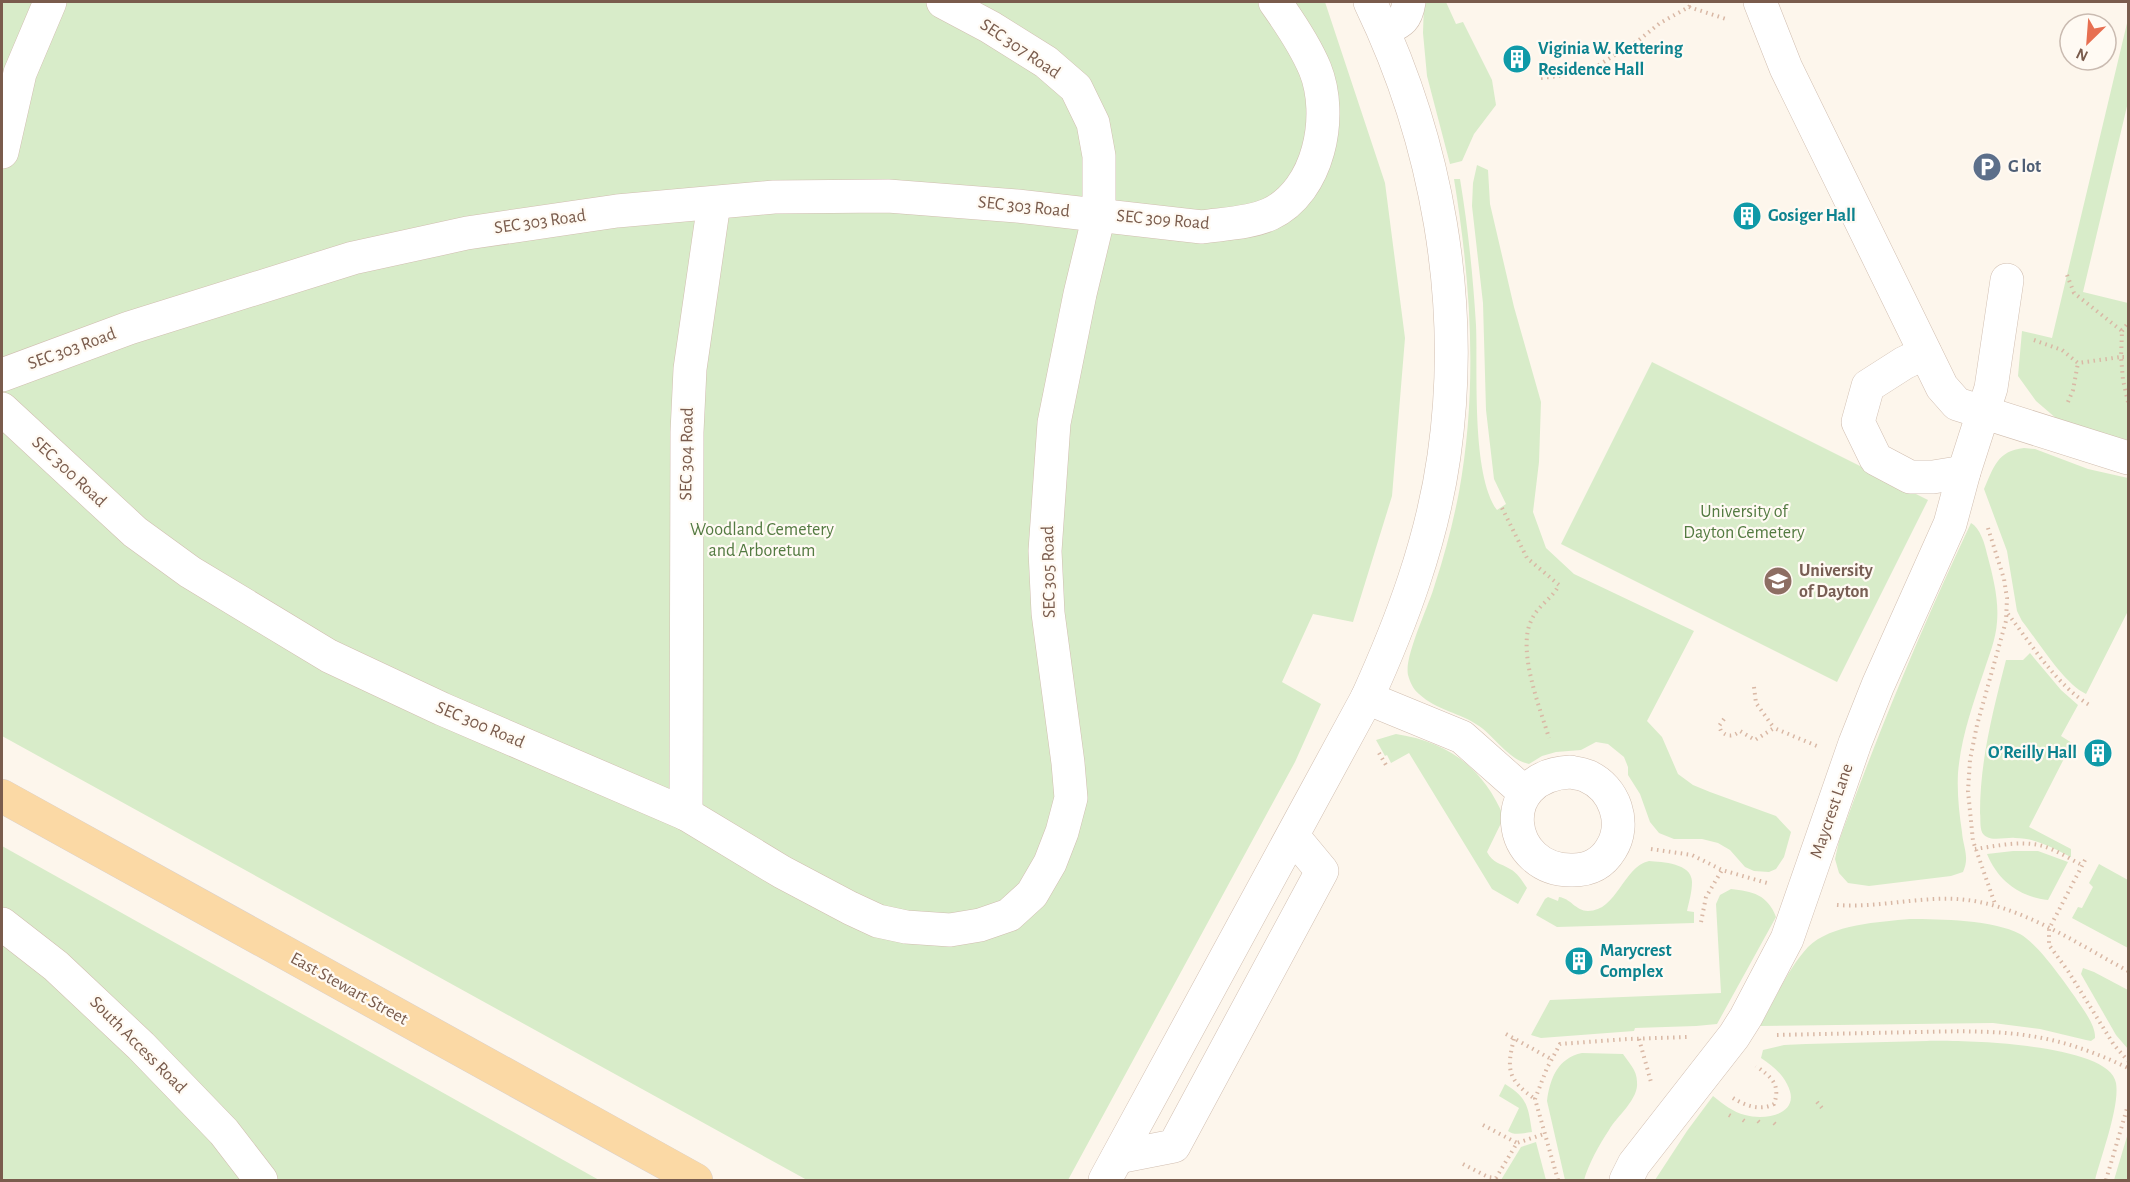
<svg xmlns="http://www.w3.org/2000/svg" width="2130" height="1182" font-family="'Alegreya Sans',sans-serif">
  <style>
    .green { fill: #d8ecc9 }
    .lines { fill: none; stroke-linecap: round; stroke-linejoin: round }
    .minor-casing { stroke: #d1beb0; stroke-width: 34 }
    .major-casing { stroke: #dad1cd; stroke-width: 34 }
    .path { stroke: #d9b8a5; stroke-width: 4; stroke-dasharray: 1.5 4.5; stroke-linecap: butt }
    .minor { stroke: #fff; stroke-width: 33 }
    .major { stroke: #fbd9a5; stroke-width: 33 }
    .labels { text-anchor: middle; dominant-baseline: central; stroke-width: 4.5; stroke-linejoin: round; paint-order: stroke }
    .street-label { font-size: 18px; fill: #7a5c4d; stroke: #fffaf3 }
    .culture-label { font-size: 18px; font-weight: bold; fill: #0d838f; stroke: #fffaf3; text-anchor: start }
    .service-label { font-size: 18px; font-weight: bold; fill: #4e5e75; stroke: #fffaf3; text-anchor: start }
    .park-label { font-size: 18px; fill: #537a41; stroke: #fffaf3 }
    .education-label { font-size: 18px; font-weight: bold; fill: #785e54; stroke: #fffaf3; text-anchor: start }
  </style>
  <rect width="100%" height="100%" fill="#fdf6ec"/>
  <g class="green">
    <path d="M 2,2 L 1325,2 L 1385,183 L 1405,338 L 1392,496 L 1353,622 L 1313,614 L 1282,682 L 1321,704 L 1295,762 L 1068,1180 L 807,1180 L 2,736 Z"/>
    <path d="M 1424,2 L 1446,2 L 1456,24 L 1463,22 L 1492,80 L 1496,105 L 1474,134 L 1462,161 L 1450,164 L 1427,76 L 1423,33 Z"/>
    <path d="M 2128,19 L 2128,102 L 2083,292 L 2128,303 L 2128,441 L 2057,419 L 2036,401 L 2018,376 L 2022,331 L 2052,338 Z"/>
    <path d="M 1477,165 L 1488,170 L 1490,204 L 1514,307 L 1541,402 L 1539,462 L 1533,512 L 1546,548 L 1574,574 L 1694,631 L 1647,721 L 1662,737 L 1678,774 L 1693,785 L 1710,792 L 1776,816 L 1791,832 L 1784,857 L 1776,869 L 1769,872 L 1754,871 L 1745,867 L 1730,850 L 1718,843 L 1702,839 L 1674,839 L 1659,833 L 1650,822 L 1640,794 L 1628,775 L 1628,767 L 1624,757 L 1608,744 L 1596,742 L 1581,750 L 1556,752 L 1542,756 L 1529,764 C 1509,760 1495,737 1479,726 C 1461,713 1436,710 1419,694 C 1413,689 1410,682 1408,675 C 1404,656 1429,606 1435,584 C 1445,554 1453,523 1459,492 C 1478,388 1471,283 1454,179 L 1460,179 C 1468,227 1473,276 1476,325 C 1478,370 1471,474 1497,510 L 1506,504 L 1494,479 L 1486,410 L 1483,303 L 1472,206 L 1473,183 Z"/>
    <path d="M 1652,362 L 1928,500 L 1837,682 L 1561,544 Z"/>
    <path d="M 2024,448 L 2035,449 L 2088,469 L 2128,478 L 2128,611 L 2086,694 C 2064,684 2038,641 2022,621 L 2017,611 L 2007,551 L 1984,489 C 1994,467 1997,451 2024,448 Z"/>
    <path d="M 1971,523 C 1980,528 1985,544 1987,554 C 1993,576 1999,600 1997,622 C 1996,639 1989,655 1984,671 C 1973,704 1961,737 1958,773 C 1957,793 1959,812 1962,832 C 1963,847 1970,857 1963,872 L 1951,876 L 1869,886 L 1848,883 L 1839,873 L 1835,859 L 1839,841 C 1878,732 1922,627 1971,523 Z"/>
    <path d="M 2030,653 L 2061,690 L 2078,705 L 2061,736 L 2072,743 L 2029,827 L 2071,849 L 2071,857 C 2053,848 2036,838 2015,838 C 2007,837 1991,842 1984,835 C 1979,830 1981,820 1980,813 C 1980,760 1993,711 2006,660 L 2023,660 Z"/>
    <path d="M 1396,734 C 1449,742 1483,768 1504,817 L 1487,852 C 1493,863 1500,863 1510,869 C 1518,873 1522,881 1527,888 L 1518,904 L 1492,889 L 1409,753 L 1391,763 L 1387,755 L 1385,756 L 1376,740 Z"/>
    <path d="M 2,846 L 599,1180 L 2,1180 Z"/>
    <path d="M 2013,851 L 2038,851 L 2068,862 L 2048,900 C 2020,897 1998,881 1987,854 Z"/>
    <path d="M 1649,861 C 1662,862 1692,863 1692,882 C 1692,892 1689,902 1687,911 L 1694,912 L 1694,923 L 1557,927 L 1536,915 L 1545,899 L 1548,897 L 1558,901 L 1559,897 C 1570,898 1576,911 1588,911 C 1617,911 1623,867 1649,861 Z"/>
    <path d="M 2099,864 L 2128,880 L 2128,948 L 2072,918 L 2078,907 L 2082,908 L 2093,887 L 2089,883 Z"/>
    <path d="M 1731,889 C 1752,891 1768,895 1776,917 L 1717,1024 L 1696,1026 L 1635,1028 L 1634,1031 L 1541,1038 L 1531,1035 L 1550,1000 L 1721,993 L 1716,904 L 1720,895 Z"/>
    <path d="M 1910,919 C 1940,919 1994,920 2020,934 C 2038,944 2063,980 2075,997 C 2082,1008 2096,1025 2095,1038 L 2091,1041 L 2086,1040 L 2040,1029 L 1993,1023 L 1760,1026 C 1774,1001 1789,967 1808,947 C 1831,924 1880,922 1910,919 Z"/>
    <path d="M 2083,968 L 2094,972 L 2128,990 L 2128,1049 L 2116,1035 L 2081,974 Z"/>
    <path d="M 1927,1041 C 1960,1040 2110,1043 2116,1083 C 2120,1106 2101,1156 2095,1180 L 1655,1180 L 1687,1131 L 1713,1096 C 1723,1104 1733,1112 1745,1115 C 1766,1121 1803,1114 1787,1084 C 1781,1072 1771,1065 1761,1058 L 1763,1050 L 1784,1045 L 1806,1044 Z"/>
    <path d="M 1582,1053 L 1623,1054 C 1629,1063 1637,1070 1637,1082 C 1639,1099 1617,1116 1609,1130 C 1599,1145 1589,1163 1584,1180 L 1565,1180 L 1547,1101 C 1550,1078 1558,1058 1582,1053 Z"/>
    <path d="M 1505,1084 C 1528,1098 1528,1107 1532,1132 C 1524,1133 1514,1136 1508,1131 L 1519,1108 L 1499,1096 Z"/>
    <path d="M 2128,1133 L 2128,1180 L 2114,1180 Z"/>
    <path d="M 1536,1142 L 1546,1180 L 1501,1180 L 1521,1147 Z"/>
  </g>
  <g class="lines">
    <g class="minor-casing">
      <g id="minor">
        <path d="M 1760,2 L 1786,68 L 1942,387 L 1957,404 L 2128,458"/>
        <path d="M 1384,30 C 1400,22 1406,21 1409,2"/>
        <path d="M 2,152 L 20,73 L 50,2"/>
        <path d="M 1925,353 L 1904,363 L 1868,386 L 1858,422 L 1876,459 L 1910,477 L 1933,477 L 1964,472"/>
        <path d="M 2,375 L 129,328 L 353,258 L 467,233 L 617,211 L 774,197 L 888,196 L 1017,206 L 1202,227 C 1222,224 1251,223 1270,214 C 1319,191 1334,116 1315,69 C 1305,45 1290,23 1275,2"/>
        <path d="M 2,409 L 135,532 L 190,572 L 329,656 L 442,709 L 686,814 L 782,872 L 850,908 L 878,921 L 906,927 L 950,930 L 980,925 L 1009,915 L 1032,894 L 1050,863 L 1062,832 L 1071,798 L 1068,763 L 1048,613 L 1045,551 L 1054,423 L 1080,294 L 1099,215 L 1099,156 L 1093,123 L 1076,88 L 1046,62 L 990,27 L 943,2"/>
        <path d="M 1367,698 L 1462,737 L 1524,792"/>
        <path d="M 1570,772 C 1575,773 1582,774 1587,776 C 1615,788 1627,824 1611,849 C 1602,864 1589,870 1573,870 C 1506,872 1493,776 1570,772 Z"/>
        <path d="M 686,814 L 687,432 L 690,369 L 714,203"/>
        <path d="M 2,924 L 56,966 L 141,1046 L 224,1132 L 261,1180"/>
        <path d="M 1118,1157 L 1174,1146 L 1322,871 L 1293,836"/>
        <path d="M 1105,1180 L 1367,698 C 1402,621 1432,541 1444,456 C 1466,302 1437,141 1370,2"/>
        <path d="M 1626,1180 L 1634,1164 L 1734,1036 L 1746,1017 L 1787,939 L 1855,743 L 1878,685 L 1950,524 L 1964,472 L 1991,388 L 2007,280"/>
      </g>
    </g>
    <g class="major-casing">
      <path id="major" d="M 2,796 L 696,1180"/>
    </g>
    <g class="path">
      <path d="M 1689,7 L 1726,19"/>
      <path d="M 1541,78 L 1586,73 L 1639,40 L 1660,23 L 1689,7 L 1692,2"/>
      <path d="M 2067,275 L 2074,293 L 2122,331 L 2121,357 L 2128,357"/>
      <path d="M 2122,331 L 2128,323"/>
      <path d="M 2034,340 L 2062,350 L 2078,363 L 2121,357 L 2123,380 L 2128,402"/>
      <path d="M 2068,402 L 2073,390 L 2078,363"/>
      <path d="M 1502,508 L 1527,558 L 1559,585 C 1552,599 1537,606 1531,621 C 1517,651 1540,708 1549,738"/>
      <path d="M 1988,528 L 2004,579 L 2007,598 L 2006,621 L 1977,725 L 1970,760 L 1968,791 L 1973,841 L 1995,904"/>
      <path d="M 2008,614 C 2032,645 2057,686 2091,706"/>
      <path d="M 1754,687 L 1756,703 L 1774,728"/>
      <path d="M 1724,719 L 1719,726 L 1721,731 C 1727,737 1733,737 1740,731 L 1755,740 L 1774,728 L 1817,746"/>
      <path d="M 1379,753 L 1386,765"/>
      <path d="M 1651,849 L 1692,855 L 1722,870 L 1767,883"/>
      <path d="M 1975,849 C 1996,846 2022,840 2043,846 C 2056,850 2070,859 2082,865"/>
      <path d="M 2085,860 L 2049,929 L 2049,945 L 2068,971 L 2114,1045 L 2128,1061"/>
      <path d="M 1837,905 C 1877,908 1916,897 1956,899 C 2016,902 2076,943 2128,971"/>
      <path d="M 1701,922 L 1706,897 L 1722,870"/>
      <path d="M 1506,1034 L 1551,1059"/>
      <path d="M 1777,1035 C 1825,1034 1872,1033 1919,1032 C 1960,1031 2002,1030 2042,1038 C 2073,1044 2101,1055 2128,1068"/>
      <path d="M 1514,1039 C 1506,1070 1508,1080 1535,1099"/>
      <path d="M 1639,1039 L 1651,1082"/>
      <path d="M 1733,1098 C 1745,1106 1761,1111 1774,1104 C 1781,1084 1771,1077 1756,1066"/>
      <path d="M 1817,1102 L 1822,1108"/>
      <path d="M 1729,1115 L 1734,1118"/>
      <path d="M 1743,1120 L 1747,1123"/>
      <path d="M 1758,1121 L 1762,1125"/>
      <path d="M 1774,1123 L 1778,1127"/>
      <path d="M 1483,1125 L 1517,1143"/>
      <path d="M 1463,1164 L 1488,1177 L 1496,1178 L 1517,1143 L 1544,1134"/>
      <path d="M 1558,1180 L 1535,1099 L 1547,1068 L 1560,1044 L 1628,1039 L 1687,1037"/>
      <path d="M 2106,1180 L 2128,1105"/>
    </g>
    <use href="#minor" class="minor"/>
    <use href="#major" class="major"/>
  </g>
  <defs>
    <g id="building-disc" transform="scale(1.5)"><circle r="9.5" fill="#0f9aa8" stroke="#fffaf3"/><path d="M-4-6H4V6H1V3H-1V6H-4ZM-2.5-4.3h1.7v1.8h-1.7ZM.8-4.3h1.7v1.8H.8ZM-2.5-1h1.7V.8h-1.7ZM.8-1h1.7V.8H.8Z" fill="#fff"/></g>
    <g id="parking-disc" transform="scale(1.5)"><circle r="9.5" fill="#5c6f8a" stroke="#fffaf3"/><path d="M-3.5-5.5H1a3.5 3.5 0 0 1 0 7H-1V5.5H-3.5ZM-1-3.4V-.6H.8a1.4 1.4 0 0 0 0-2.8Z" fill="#fff"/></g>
    <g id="university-disc" transform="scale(1.5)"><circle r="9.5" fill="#8d6e63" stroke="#fffaf3"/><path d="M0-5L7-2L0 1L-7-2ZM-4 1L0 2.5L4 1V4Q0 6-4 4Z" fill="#fff"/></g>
  </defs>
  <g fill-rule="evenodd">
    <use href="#building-disc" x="1517" y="59"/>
    <use href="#parking-disc" x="1987" y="167"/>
    <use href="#building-disc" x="1747" y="216"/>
    <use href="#university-disc" x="1778" y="581"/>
    <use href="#building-disc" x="2098" y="753"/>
    <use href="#building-disc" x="1579" y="961"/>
  </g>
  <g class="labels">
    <g class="street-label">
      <text transform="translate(1020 49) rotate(34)">SEC 307 Road</text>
      <text transform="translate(1024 207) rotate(6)">SEC 303 Road</text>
      <text transform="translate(1163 220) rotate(5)">SEC 309 Road</text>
      <text transform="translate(540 222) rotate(-8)">SEC 303 Road</text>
      <text transform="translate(72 349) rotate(-20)">SEC 303 Road</text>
      <text transform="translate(687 454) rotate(-89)">SEC 304 Road</text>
      <text transform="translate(69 472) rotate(43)">SEC 300 Road</text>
      <text transform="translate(1049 572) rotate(-91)">SEC 305 Road</text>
      <text transform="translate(480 725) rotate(23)">SEC 300 Road</text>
      <text transform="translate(1832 811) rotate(-71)">Maycrest Lane</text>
      <text transform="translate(349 989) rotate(29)">East Stewart Street</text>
      <text transform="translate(138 1045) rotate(45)">South Access Road</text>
    </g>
    <g class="culture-label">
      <text x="1538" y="49">Viginia W. Kettering<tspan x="1538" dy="21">Residence Hall</tspan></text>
      <text x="1768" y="216">Gosiger Hall</text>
      <text x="2077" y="753" text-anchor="end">O’Reilly Hall</text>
      <text x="1600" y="951">Marycrest<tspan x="1600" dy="21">Complex</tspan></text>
    </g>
    <g class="service-label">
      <text x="2008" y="167">G lot</text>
    </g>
    <g class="park-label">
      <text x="1744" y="512">University of<tspan x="1744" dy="21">Dayton Cemetery</tspan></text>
      <text x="762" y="530">Woodland Cemetery<tspan x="762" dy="21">and Arboretum</tspan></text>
    </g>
    <g class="education-label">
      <text x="1799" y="571">University<tspan x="1799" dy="21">of Dayton</tspan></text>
    </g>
  </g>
  <rect width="2130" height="1182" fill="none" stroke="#7a5c4d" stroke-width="6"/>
  <g transform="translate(2088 42) rotate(205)"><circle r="28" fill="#fffaf3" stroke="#cabbb1" stroke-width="1.5"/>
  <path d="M0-4.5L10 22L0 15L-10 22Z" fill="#e76f51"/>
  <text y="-9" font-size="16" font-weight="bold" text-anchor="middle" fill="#7a5c4d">N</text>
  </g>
</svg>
